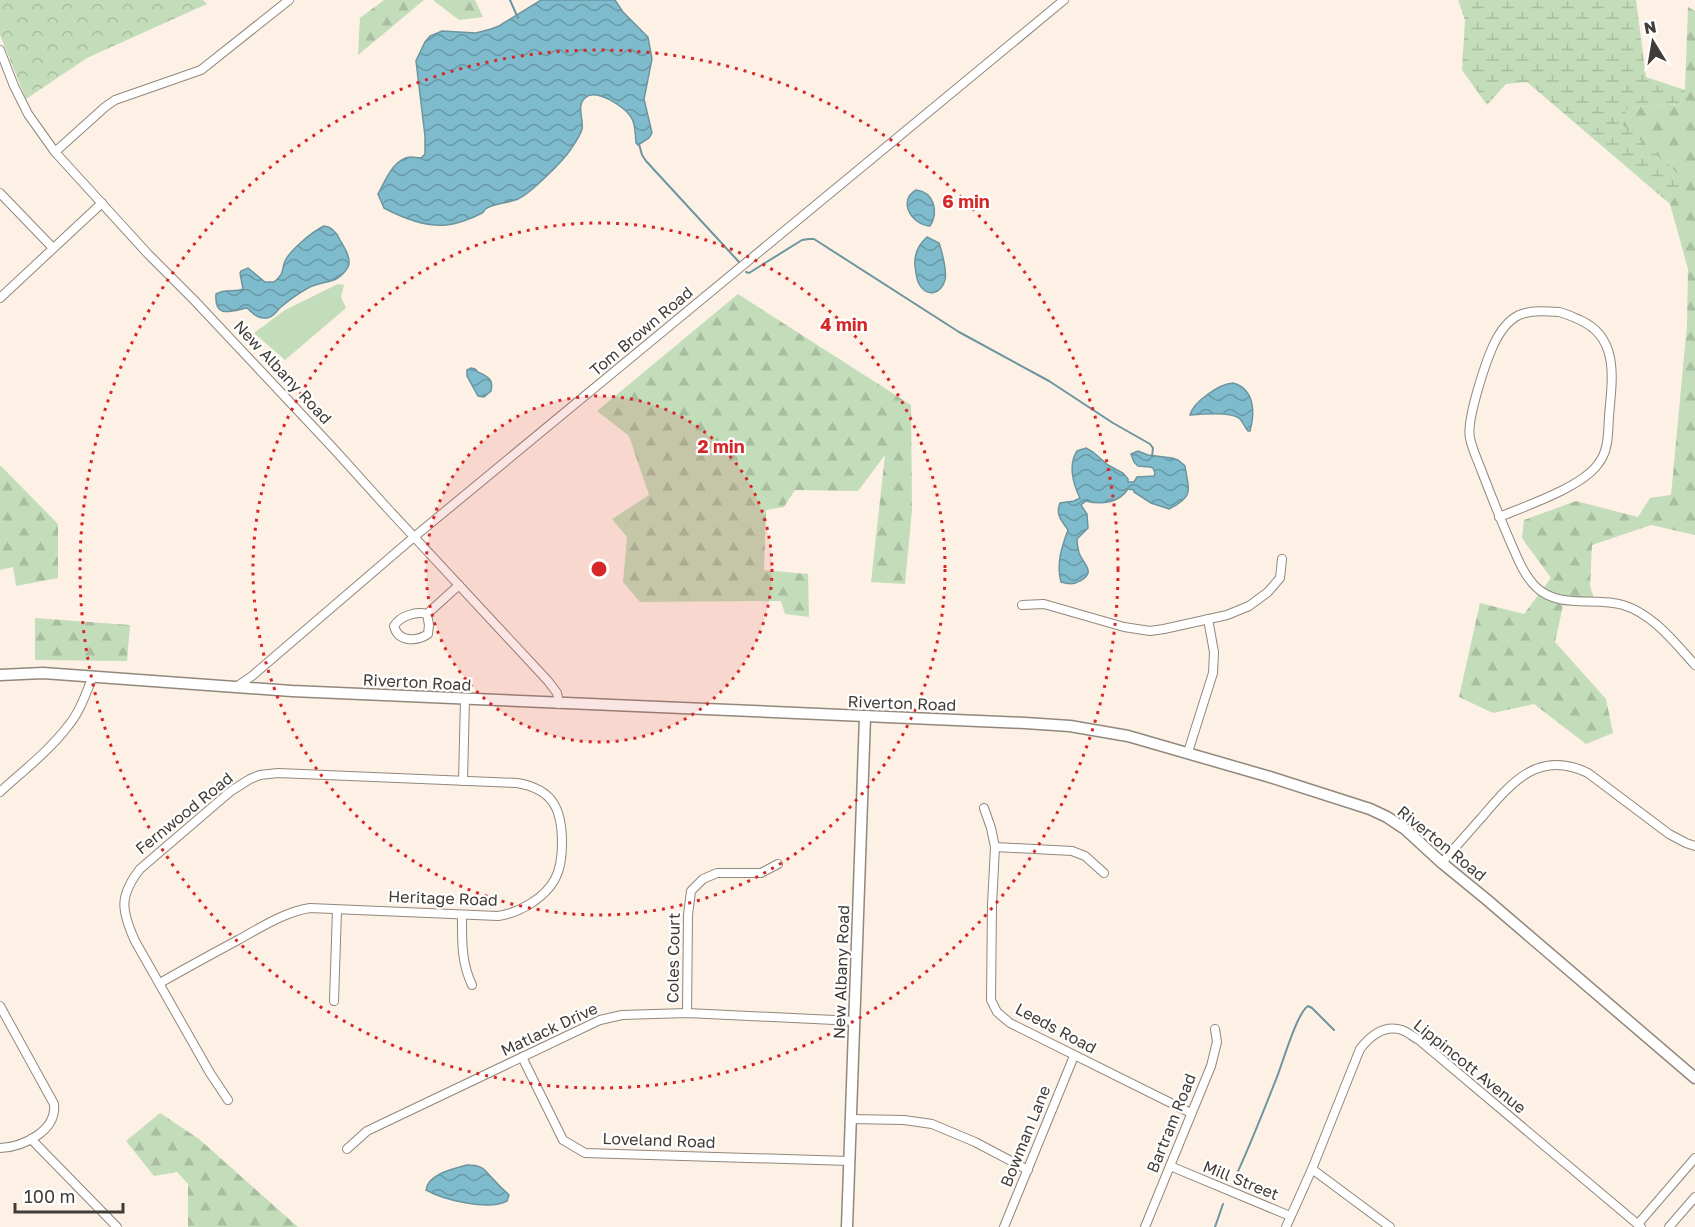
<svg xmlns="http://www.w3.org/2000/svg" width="1695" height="1227" font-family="'Golos Text',sans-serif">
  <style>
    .green { fill: #c3dcba }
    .forest { fill: url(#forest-firs) }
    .wetland { fill: url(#wetland-marsh) }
    .park { fill: url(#park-crowns) }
    .water { fill: url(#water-waves); stroke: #6c959f; stroke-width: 1.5 }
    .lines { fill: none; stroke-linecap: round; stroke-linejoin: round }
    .stream { stroke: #6c959f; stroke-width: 2 }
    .minor-casing { stroke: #92877c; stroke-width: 10 }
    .major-casing { stroke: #92877c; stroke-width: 13 }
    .minor { stroke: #fff; stroke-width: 8 }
    .major { stroke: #fff; stroke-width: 10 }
    .ring { fill: none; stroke: #d62828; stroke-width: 3; stroke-dasharray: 3 6 }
    .labels { text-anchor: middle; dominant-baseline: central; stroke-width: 4.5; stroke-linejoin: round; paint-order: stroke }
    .street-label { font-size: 16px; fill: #413c37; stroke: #fff }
    .centre { fill: #d62828; stroke: #fff; stroke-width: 3 }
    .ring-label { font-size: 18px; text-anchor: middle; font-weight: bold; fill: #d62828; stroke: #fff; stroke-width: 4.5; stroke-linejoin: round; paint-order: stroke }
  </style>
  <defs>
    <pattern id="forest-firs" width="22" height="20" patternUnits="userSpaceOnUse" patternTransform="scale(1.5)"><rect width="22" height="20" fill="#c3dcba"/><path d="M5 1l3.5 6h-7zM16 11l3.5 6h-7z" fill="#a9bea0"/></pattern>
    <pattern id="wetland-marsh" width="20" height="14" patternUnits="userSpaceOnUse" patternTransform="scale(1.5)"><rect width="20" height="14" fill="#c3dcba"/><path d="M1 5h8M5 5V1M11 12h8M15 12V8" fill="none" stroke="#a9bea0"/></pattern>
    <pattern id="park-crowns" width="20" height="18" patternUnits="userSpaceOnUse" patternTransform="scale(1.5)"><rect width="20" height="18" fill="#c3dcba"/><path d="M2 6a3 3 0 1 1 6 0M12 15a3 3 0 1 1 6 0" fill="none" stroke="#a9bea0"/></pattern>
    <pattern id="water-waves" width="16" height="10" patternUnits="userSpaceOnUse" patternTransform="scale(1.5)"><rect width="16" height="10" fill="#7ebbcc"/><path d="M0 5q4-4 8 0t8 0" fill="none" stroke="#6999a6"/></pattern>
  </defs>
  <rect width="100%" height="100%" fill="#fdf1e5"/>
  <path class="green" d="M 338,284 L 344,285 L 341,297 L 346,308 L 285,360 L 254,333 L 285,310 Z"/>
  <g class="forest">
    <path d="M 384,0 L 424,0 L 358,55 L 360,18 Z"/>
    <path d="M 433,0 L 475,0 L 483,17 L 459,20 Z"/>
    <path d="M 1688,7 L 1695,11 L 1695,535 L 1651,525 L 1592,545 L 1590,586 L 1595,601 L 1564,601 L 1555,642 L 1606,699 L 1613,733 L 1586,744 L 1534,704 L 1493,713 L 1459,697 L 1480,603 L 1524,614 L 1551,578 L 1522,538 L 1524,520 L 1576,501 L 1638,517 L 1650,498 L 1671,495 L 1687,325 L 1688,269 L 1670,204 L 1685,181 L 1619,122 L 1628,108 L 1680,104 L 1685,89 Z"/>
    <path d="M 738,294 L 911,405 L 912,510 L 905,584 L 871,582 L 885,455 L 858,491 L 795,490 L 784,507 L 766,510 L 764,570 L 808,574 L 809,617 L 785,614 L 781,601 L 640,602 L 623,582 L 627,537 L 612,519 L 649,495 L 629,436 L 597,411 Z"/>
    <path d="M 0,465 L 58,524 L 58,578 L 16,586 L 13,567 L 0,570 Z"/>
    <path d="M 35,618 L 130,625 L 127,661 L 35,660 Z"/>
    <path d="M 160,1113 L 199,1139 L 298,1227 L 188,1227 L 188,1184 L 177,1172 L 154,1176 L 126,1141 Z"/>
  </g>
  <path class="wetland" d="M 1458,0 L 1636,0 L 1646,77 L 1685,90 L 1680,104 L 1628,108 L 1620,122 L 1686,181 L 1670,204 L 1527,82 L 1506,84 L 1487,105 L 1462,70 L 1465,20 Z"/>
  <path class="park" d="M 0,0 L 203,0 L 207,4 L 87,58 L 26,99 L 0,35 Z"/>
  <g class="water">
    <path d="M 541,0 L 615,0 L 623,12 L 648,37 L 652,59 L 644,99 L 652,133 L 649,138 L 638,145 L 636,143 C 635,135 636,124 631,117 C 625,107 595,87 585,98 C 576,106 584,119 582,129 C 580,136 575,143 571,149 C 563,161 531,193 518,199 C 508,203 496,203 487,208 C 481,212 487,211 480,214 C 471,219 456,224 446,225 C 426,227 401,217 384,208 L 378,194 C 385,182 393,158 411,157 C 414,157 418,158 421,158 L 425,154 L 425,136 L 416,61 L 425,42 L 430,36 L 442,31 L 476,33 L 491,29 L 499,26 Z"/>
    <path d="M 916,190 C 934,192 939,212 930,226 C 912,225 897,201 916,190 Z"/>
    <path d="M 324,226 C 333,227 337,233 340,240 C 344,247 352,259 348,267 C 338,285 323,280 308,288 C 299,293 289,300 281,307 C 276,311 274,317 267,318 C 257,319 253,313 247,308 C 231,311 214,319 216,294 C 226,288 234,293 243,289 L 240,273 L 241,271 L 248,268 L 265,282 L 274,282 C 285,273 281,271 285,261 C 291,249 312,232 324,226 Z"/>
    <path d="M 927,237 L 939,243 C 942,251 947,272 945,280 C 941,294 927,298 919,284 C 916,278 916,272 915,266 C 914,254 919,244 927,237 Z"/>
    <path d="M 471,368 L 475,369 L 478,372 C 487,376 494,379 491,391 L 484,397 L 478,396 L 467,376 L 467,370 Z"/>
    <path d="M 1233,383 C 1255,389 1255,413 1250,431 L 1248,431 C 1245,428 1243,422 1240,419 C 1232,411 1201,414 1190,415 C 1193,402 1219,384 1233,383 Z"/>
    <path d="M 1086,448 L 1093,452 L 1108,465 L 1123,473 L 1128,479 L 1128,482 L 1134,482 L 1137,477 L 1154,476 L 1155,473 L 1153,468 L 1150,467 L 1138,466 L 1134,462 L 1131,454 L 1138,451 L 1148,455 L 1172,458 L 1178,460 L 1185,466 C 1189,492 1194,496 1169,509 L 1151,503 L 1134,492 L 1134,490 L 1128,489 C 1119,503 1101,505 1086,501 L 1081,505 L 1087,514 L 1088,528 L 1077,539 C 1077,543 1078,549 1079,553 C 1083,564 1097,572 1080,581 C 1074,585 1067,584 1061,582 C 1056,564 1062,546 1068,530 C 1062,521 1055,515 1060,503 L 1074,501 L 1080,498 C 1073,484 1068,465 1077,451 Z"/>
    <path d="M 467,1165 C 484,1165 484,1170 495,1181 C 499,1186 504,1190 509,1195 L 507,1201 C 489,1211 444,1200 426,1190 C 428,1174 453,1169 467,1165 Z"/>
  </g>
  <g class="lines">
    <g class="stream">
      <path d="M 510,0 L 518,18"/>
      <path d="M 639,144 L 642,155 L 646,161 L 739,262"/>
      <path d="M 746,272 L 749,273 L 802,240 L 809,239 L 814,239 L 959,332 L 1049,381 L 1113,423 L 1150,444 L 1153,448 L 1152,457"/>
      <path d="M 1234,1180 C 1249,1148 1262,1115 1275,1082 C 1282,1066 1296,1014 1308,1006 L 1312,1008 L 1334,1030"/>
      <path d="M 1215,1227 L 1223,1204"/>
    </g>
    <g class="minor-casing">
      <g id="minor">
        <path d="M 0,50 L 14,86 L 28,114 L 55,152 L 148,254 L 194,300 L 333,448 L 389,510 L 548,681 L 557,693 L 559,704"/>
        <path d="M 55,152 L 105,107 L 115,100 L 201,70 L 289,0"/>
        <path d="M 0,193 L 53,248"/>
        <path d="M 0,298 L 102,203"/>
        <path d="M 1499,517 C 1526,506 1582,487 1598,464 C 1609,451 1608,432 1609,416 C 1612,380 1620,338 1580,320 C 1573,317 1567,314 1559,312 C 1546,311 1531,310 1519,315 C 1507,321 1498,335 1493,346 C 1485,364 1466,421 1470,438 C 1472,449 1478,461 1482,472 C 1492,498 1502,523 1513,548 C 1519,562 1525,576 1536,587 C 1558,609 1595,597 1623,605 C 1653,614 1675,643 1695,665"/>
        <path d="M 1022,605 L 1044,604 L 1124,627 L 1150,631 L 1164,629 L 1227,615 L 1249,606 L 1268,592 L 1280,578 L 1282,559"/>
        <path d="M 427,614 C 416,611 400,616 394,626 C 398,642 416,642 428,634 L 429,625 L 427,614 L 459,585"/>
        <path d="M 236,687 L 252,676 L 414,537 L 1064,0"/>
        <path d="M 1188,752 L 1213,673 L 1214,652 L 1208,619"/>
        <path d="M 463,781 L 465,699"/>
        <path d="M 0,792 C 23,771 49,751 68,726 C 80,712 86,693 93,676"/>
        <path d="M 984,808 L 991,828 L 995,847 L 992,905 L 991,1000 L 997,1012 L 1010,1023 L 1191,1113"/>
        <path d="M 995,847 L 1072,851 L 1085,856 L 1104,873"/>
        <path d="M 1442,863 C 1455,847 1469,832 1482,817 C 1512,782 1539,749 1588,773 L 1669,834 L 1686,843 L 1695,846"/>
        <path d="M 462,915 C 462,940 461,962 472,985"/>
        <path d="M 160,983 C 186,968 212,954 238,940 C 260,928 284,912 310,908 L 498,916 C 519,913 545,898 555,879 C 561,868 562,855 562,843 C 562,809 553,789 517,783 L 278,773 L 260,775 L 250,779 L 231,791 L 140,869 C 119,896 121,910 135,941 L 210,1073 L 228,1100"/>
        <path d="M 334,1001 L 337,910"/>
        <path d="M 0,1006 L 54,1104 C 57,1131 23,1147 0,1148"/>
        <path d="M 687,1013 L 688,915 L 691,891 L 703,879 L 717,873 L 761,873 L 778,864"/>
        <path d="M 522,1057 L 563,1140 L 585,1153 L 849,1161"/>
        <path d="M 851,1119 L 904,1120 L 932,1124 L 975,1142 L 1028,1170"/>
        <path d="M 31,1139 L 117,1227"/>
        <path d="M 347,1149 L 367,1131 L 600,1020 L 622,1015 L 687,1013 L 855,1021"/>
        <path d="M 1170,1166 L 1290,1216"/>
        <path d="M 1312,1169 L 1390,1227"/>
        <path d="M 1638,1224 L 1695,1158"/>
        <path d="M 1004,1227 L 1074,1056"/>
        <path d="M 1145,1227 L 1211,1066 L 1217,1042 L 1215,1029"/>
        <path d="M 1286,1227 L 1312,1169 L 1360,1049 C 1370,1036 1384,1024 1402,1030 C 1408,1032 1413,1037 1419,1040 L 1641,1227"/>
        <path d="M 1669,1227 L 1695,1197"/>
      </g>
    </g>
    <g class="major-casing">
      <g id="major">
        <path d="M 0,675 L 43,673 L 292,691 L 1025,723 L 1070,726 L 1128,736 L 1270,777 L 1370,809 L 1387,817 L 1405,829 L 1442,863 L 1486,899 L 1695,1078"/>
        <path d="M 847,1227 L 865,717"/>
      </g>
    </g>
    <use href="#minor" class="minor"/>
    <use href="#major" class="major"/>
  </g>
  <circle cx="599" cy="569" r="173" fill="#d62828" fill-opacity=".12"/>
  <g class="ring">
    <circle cx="599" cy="569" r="173"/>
    <circle cx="599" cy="569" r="346"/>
    <circle cx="599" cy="569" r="519"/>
  </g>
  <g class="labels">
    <g class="street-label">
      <text transform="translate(641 331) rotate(-40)">Tom Brown Road</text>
      <text transform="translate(283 372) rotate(47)">New Albany Road</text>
      <text transform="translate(417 682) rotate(3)">Riverton Road</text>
      <text transform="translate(902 703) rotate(2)">Riverton Road</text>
      <text transform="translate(184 813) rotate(-39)">Fernwood Road</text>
      <text transform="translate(1442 843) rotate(39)">Riverton Road</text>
      <text transform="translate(443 898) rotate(2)">Heritage Road</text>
      <text transform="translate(673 958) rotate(-89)">Coles Court</text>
      <text transform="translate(841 972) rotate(-88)">New Albany Road</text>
      <text transform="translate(1056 1028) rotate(28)">Leeds Road</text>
      <text transform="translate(549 1029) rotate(-25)">Matlack Drive</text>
      <text transform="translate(1470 1066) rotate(39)">Lippincott Avenue</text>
      <text transform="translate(1171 1123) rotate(-68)">Bartram Road</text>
      <text transform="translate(1025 1136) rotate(-68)">Bowman Lane</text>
      <text transform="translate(659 1140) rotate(2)">Loveland Road</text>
      <text transform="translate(1241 1180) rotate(22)">Mill Street</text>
    </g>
  </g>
  <circle cx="599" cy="569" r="9" class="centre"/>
  <g class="ring-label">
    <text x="966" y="208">6 min</text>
    <text x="844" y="331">4 min</text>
    <text x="721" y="453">2 min</text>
  </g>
  <g transform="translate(1653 42) rotate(349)" stroke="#ffffff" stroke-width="4.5" paint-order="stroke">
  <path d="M0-4.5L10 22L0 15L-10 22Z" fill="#413c37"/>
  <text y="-9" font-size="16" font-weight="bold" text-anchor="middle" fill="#413c37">N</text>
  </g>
  <path d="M15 1203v9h108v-9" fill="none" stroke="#413c37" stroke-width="3"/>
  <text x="24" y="1203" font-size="18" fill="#413c37" stroke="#ffffff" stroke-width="4.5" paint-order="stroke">100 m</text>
</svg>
